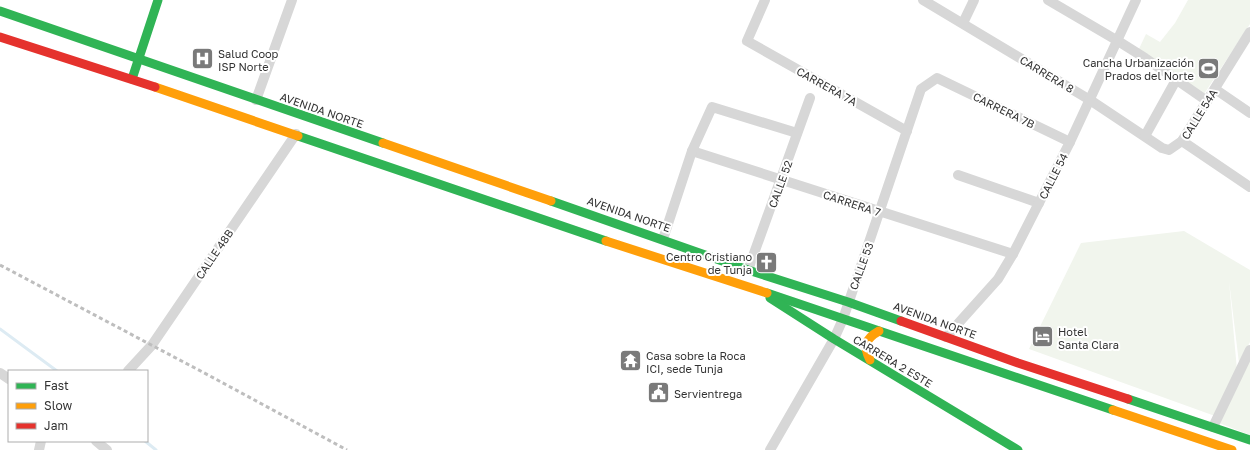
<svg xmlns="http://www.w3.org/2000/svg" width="1250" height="450" font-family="'Golos Text',sans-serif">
<rect width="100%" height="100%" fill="#fff"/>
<g fill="#f1f5ed">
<path d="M1188,0H1250V24L1204,94L1138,51L1146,34L1160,42L1175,23Z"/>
<path d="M1184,231L1250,270V342L1239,363L1229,281L1237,370L1215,416L1029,349L1081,243Z"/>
<path d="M1250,359V435L1219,423Z"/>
</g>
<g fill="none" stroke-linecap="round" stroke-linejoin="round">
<g stroke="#ddebf3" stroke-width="3">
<path d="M0,329L57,371"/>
<path d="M145,441L156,450"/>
</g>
<g stroke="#d7d7d7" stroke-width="10">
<path d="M765,0L747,41L907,131"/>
<path d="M923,0L1090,100L1162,148L1169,150L1182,141L1250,32"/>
<path d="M1048,0L1118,41L1145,58L1207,101"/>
<path d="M963,23L974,0"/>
<path d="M1215,89L1250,113"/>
<path d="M256,100L292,0"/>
<path d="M1145,136L1176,80"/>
<path d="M1182,141L1250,187"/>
<path d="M692,151L1013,254"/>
<path d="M958,175L1039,203"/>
<path d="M663,239L692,151L712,107L797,133"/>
<path d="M748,270L810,98"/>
<path d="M946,337L998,279L1013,254L1070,142L1136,0"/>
<path d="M128,371L152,345L296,134"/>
<path d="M0,373L9,379"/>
<path d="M1213,427L1250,350"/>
<path d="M96,441L107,450"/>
<path d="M39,450L41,441"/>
<path d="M770,450L834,339L843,319L921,89L937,78L1070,142"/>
</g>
<g stroke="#30b455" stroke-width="9">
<path d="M0,11L383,143"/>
<path d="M132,79L158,0"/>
<path d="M298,136L606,241"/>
<path d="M551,201L748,270L848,302L901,321"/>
<path d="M767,293L1113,410"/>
<path d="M770,298L834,339L1018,450"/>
<path d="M1128,399L1250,440"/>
</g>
<g stroke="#ff9f0a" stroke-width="9">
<path d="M155,87L298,136"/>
<path d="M383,143L551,201"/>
<path d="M606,241L767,293"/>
<path d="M870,360C863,346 865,339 879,331"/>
<path d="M1113,410L1232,450"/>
</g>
<g stroke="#e5322d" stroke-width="9">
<path d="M0,37L155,87"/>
<path d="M901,321L1018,363L1128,399"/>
</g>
<path stroke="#bebebe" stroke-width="3" stroke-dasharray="4 3" stroke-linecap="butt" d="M0,265L210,376L347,450"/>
</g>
<defs>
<symbol id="hospital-square" viewBox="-11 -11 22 22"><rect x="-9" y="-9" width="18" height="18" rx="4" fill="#7a7a7a" stroke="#fff"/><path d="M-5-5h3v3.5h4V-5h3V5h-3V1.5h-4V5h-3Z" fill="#fff"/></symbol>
<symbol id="stadium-square" viewBox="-11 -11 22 22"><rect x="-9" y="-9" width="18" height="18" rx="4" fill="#7a7a7a" stroke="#fff"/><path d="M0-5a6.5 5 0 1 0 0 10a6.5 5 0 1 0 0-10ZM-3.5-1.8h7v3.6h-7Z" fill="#fff"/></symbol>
<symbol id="church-square" viewBox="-11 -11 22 22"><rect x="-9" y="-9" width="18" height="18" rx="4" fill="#7a7a7a" stroke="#fff"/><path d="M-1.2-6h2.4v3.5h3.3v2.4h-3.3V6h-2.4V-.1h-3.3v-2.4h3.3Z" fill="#fff"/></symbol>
<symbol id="hotel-square" viewBox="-11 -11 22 22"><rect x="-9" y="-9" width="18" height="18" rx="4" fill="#7a7a7a" stroke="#fff"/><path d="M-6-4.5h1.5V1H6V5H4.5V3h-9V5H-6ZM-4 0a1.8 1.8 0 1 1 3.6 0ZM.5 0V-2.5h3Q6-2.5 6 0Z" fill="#fff"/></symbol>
<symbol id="temple-square" viewBox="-11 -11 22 22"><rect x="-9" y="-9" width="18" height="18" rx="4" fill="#7a7a7a" stroke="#fff"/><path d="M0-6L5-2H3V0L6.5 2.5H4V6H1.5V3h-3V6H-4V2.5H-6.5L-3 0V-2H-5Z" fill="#fff"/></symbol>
<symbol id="civic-square" viewBox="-11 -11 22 22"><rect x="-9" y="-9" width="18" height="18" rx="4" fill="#7a7a7a" stroke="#fff"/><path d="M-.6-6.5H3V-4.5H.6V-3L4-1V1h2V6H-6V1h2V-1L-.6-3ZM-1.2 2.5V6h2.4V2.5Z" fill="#fff"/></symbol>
</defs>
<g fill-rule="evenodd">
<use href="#hospital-square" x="190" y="46" width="25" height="25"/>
<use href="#stadium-square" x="1196" y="56" width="25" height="25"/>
<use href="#church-square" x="754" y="250" width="25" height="25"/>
<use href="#hotel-square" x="1030" y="324" width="25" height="25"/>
<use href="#temple-square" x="618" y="348" width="25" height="25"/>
<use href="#civic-square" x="646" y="380" width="25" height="25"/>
</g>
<g text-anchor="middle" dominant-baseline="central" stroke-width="4" stroke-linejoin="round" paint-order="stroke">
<g font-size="11" fill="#333" stroke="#fff" text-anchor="start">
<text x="218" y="53">Salud Coop<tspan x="218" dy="13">ISP Norte</tspan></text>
<text x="1194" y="62" text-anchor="end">Cancha Urbanización<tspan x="1194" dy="13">Prados del Norte</tspan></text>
<text x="752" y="256" text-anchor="end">Centro Cristiano<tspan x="752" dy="13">de Tunja</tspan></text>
<text x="1058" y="331">Hotel<tspan x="1058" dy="13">Santa Clara</tspan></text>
<text x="646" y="355">Casa sobre la Roca<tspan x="646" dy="13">ICI, sede Tunja</tspan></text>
<text x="674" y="393">Servientrega</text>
</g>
<g font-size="11" fill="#333" stroke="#fff">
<text transform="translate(1047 74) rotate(31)">CARRERA 8</text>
<text transform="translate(827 86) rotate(29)">CARRERA 7A</text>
<text transform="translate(322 110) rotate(19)">AVENIDA NORTE</text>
<text transform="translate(1004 110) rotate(26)">CARRERA 7B</text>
<text transform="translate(1199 114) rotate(-58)">CALLE 54A</text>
<text transform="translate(1053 176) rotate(-63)">CALLE 54</text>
<text transform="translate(780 184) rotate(-70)">CALLE 52</text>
<text transform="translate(852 203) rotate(18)">CARRERA 7</text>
<text transform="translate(629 214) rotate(19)">AVENIDA NORTE</text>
<text transform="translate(214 254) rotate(-56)">CALLE 48B</text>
<text transform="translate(861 266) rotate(-70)">CALLE 53</text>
<text transform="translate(935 320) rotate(20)">AVENIDA NORTE</text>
<text transform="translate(893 361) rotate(31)">CARRERA 2 ESTE</text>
</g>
</g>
<rect x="8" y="370" width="140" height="72" fill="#ffffff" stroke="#adadad"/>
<rect x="16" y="383" width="20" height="6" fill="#30b455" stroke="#adadad"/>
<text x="44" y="390" font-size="12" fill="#333333">Fast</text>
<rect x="16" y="403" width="20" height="6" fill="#ff9f0a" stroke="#adadad"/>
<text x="44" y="410" font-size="12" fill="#333333">Slow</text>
<rect x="16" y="423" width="20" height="6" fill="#e5322d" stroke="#adadad"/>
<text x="44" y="430" font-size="12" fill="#333333">Jam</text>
</svg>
